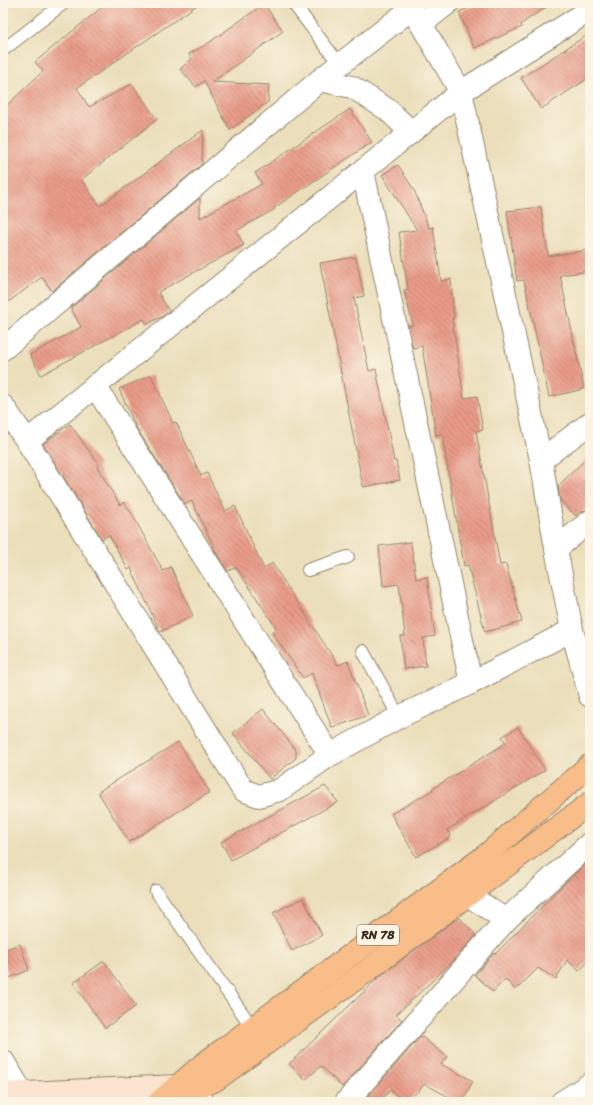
<svg xmlns="http://www.w3.org/2000/svg" width="593" height="1105" font-family="Sriracha,sans-serif">
<defs>
<pattern id="building-back-hatch" width="6" height="6" patternUnits="userSpaceOnUse"><rect width="6" height="6" fill="#e99b88"/><path d="M-1 5l2 2M0 0l6 6M5-1l2 2" fill="none" stroke="#be7f6f"/></pattern>
</defs>
<rect width="100%" height="100%" fill="#fcf5e5"/>
<filter id="ink" filterUnits="userSpaceOnUse"><feTurbulence type="fractalNoise" baseFrequency=".025" numOctaves="2"/><feDisplacementMap in="SourceGraphic" scale="8" xChannelSelector="R" yChannelSelector="G"/><feConvolveMatrix kernelMatrix="1 2 1 2 8 2 1 2 1" color-interpolation-filters="sRGB"/></filter>
<filter id="wash" filterUnits="userSpaceOnUse"><feTurbulence type="fractalNoise" baseFrequency=".012" numOctaves="4" result="noise"/><feDisplacementMap in="SourceGraphic" scale="16" xChannelSelector="R" yChannelSelector="G"/><feGaussianBlur stdDeviation="0.9" result="paint"/><feColorMatrix in="noise" values="0 0 0 0 0 0 0 0 0 0 0 0 0 0 0 0 0 1.4 0 .05"/><feComposite in="paint" operator="in"/></filter>
<g filter="url(#wash)">
<rect width="100%" height="100%" fill="#ebdfbb"/>
<g id="blocks">
<g fill="url(#building-back-hatch)">
<path d="M107,3H200L77,88L89,107L132,84L157,119L81,180L100,206L203,130L202,164L52,291L42,277L3,306V109L43,71L35,62Z"/>
<path d="M480,3H552L521,24L522,27L474,48L459,12Z"/>
<path d="M264,4L283,31L212,82L269,85L268,102L230,130L204,81L196,87L180,69L192,59L189,54L207,44Z"/>
<path d="M590,33V77L541,109L521,78Z"/>
<path d="M350,109L372,142L274,208L275,209L236,231L244,245L158,292L169,311L163,316L147,324L144,319L41,375L30,355L81,327L71,308L200,198V218L262,184L255,173Z"/>
<path d="M398,165L414,190L429,228L433,227L441,281L451,279L454,318L452,319L464,398L477,396L483,430L476,431L500,565L506,564L522,622L485,632L468,565L464,566L442,434L436,435L422,346L413,348L408,326L413,325L404,290L408,289L399,232L417,230L382,175Z"/>
<path d="M541,207L548,256L590,250V271L560,275L584,389L549,397L524,280L517,281L507,211Z"/>
<path d="M356,257L364,296L354,298L369,371L376,369L394,461H396L400,480L363,487L320,263Z"/>
<path d="M151,375L173,423L176,422L201,476L207,473L225,511L235,506L264,569L272,563L338,665L348,661L368,715L332,728L312,673L303,678L272,632L277,629L236,567L228,571L218,556L192,501L185,504L137,429L119,389Z"/>
<path d="M70,424L99,465L97,467L120,505L124,502L132,514L163,571L171,567L193,616L160,632L131,568L128,570L109,535L102,539L43,444Z"/>
<path d="M590,455V509L582,511L576,516L560,500L558,486Z"/>
<path d="M411,542L416,579L427,577L435,636L423,638L426,666L404,669L400,636H405L399,584L383,586L379,546Z"/>
<path d="M263,709L296,750V758L270,779L233,733Z"/>
<path d="M518,727L545,770L447,830L451,837L416,857L391,814L433,790L432,789L506,743L502,737Z"/>
<path d="M178,742L210,792L129,842L98,792Z"/>
<path d="M325,786L338,802L231,860L221,842Z"/>
<path d="M590,860V960L579,971L567,960L556,979L538,968L516,990L505,979L493,992L475,975L494,953L495,954L561,887Z"/>
<path d="M303,898L322,935L292,951L273,913Z"/>
<path d="M459,917L476,935L453,961L396,1015L402,1020L342,1087L321,1066L305,1080L289,1064L380,976Z"/>
<path d="M20,944L29,970L9,978L3,961V950Z"/>
<path d="M104,961L136,1006L105,1028L73,983Z"/>
<path d="M421,1036L447,1057L441,1064L473,1081L462,1102H458L425,1084L407,1102H404L390,1090L380,1102H363Z"/>
</g>
</g>
</g>
<g filter="url(#ink)">
<use href="#blocks" fill-opacity="0" stroke="#93846c" stroke-width="1"/>
<g fill="none" stroke-linecap="round" stroke-linejoin="round">
<defs>
<g id="lane">
<path d="M293,3L340,65"/>
<path d="M3,50L64,3"/>
<path d="M308,570L348,557"/>
<path d="M363,651L399,717"/>
<path d="M156,891L252,1027"/>
</g>
<g id="street">
<path d="M410,3L411,9L421,24L461,92L541,460L556,549L572,630L590,696"/>
<path d="M421,24L448,3"/>
<path d="M320,80L352,87L388,110L411,132"/>
<path d="M363,171L471,683"/>
<path d="M3,349L320,80L411,9"/>
<path d="M95,386L330,755"/>
<path d="M3,406L27,441L243,790L259,796L280,790L330,755L399,717L471,683L572,630"/>
<path d="M27,441L461,92L590,10"/>
<path d="M541,460L590,423"/>
<path d="M556,549L590,521"/>
<path d="M468,895L506,920L590,843"/>
<path d="M3,1061L23,1094"/>
<path d="M189,1090L203,1102"/>
<path d="M346,1102L506,920"/>
<path d="M562,1102L590,1084"/>
</g>
<path id="secondary" d="M3,1094L178,1086L189,1090"/>
<g id="primary">
<path d="M173,1096L214,1081L364,973L590,803"/>
<path d="M159,1102L202,1065L485,856L590,765"/>
</g>
</defs>
<use href="#lane" stroke="#93846c" stroke-width="14"/>
<use href="#street" stroke="#93846c" stroke-width="24"/>
<use href="#secondary" stroke="#93846c" stroke-width="24"/>
<use href="#primary" stroke="#93846c" stroke-width="24"/>
<use href="#lane" stroke="#fff" stroke-width="12"/>
<use href="#street" stroke="#fff" stroke-width="22"/>
<use href="#secondary" stroke="#fce5d0" stroke-width="22"/>
<use href="#primary" stroke="#f8bd89" stroke-width="22"/>
</g>
</g>
<g text-anchor="middle" dominant-baseline="central" stroke-width="3.5" stroke-linejoin="round" paint-order="stroke">
<rect fill="#fcf5e5" stroke="#75675a" stroke-width="1" x="357" y="925" width="42" height="20" rx="3"/>
<g font-size="12" font-weight="bold" fill="#3b2a1e">
<text x="378" y="935">RN 78</text>
</g>
</g>
<rect width="593" height="1105" fill="none" stroke="#fcf5e5" stroke-width="16"/>
</svg>
